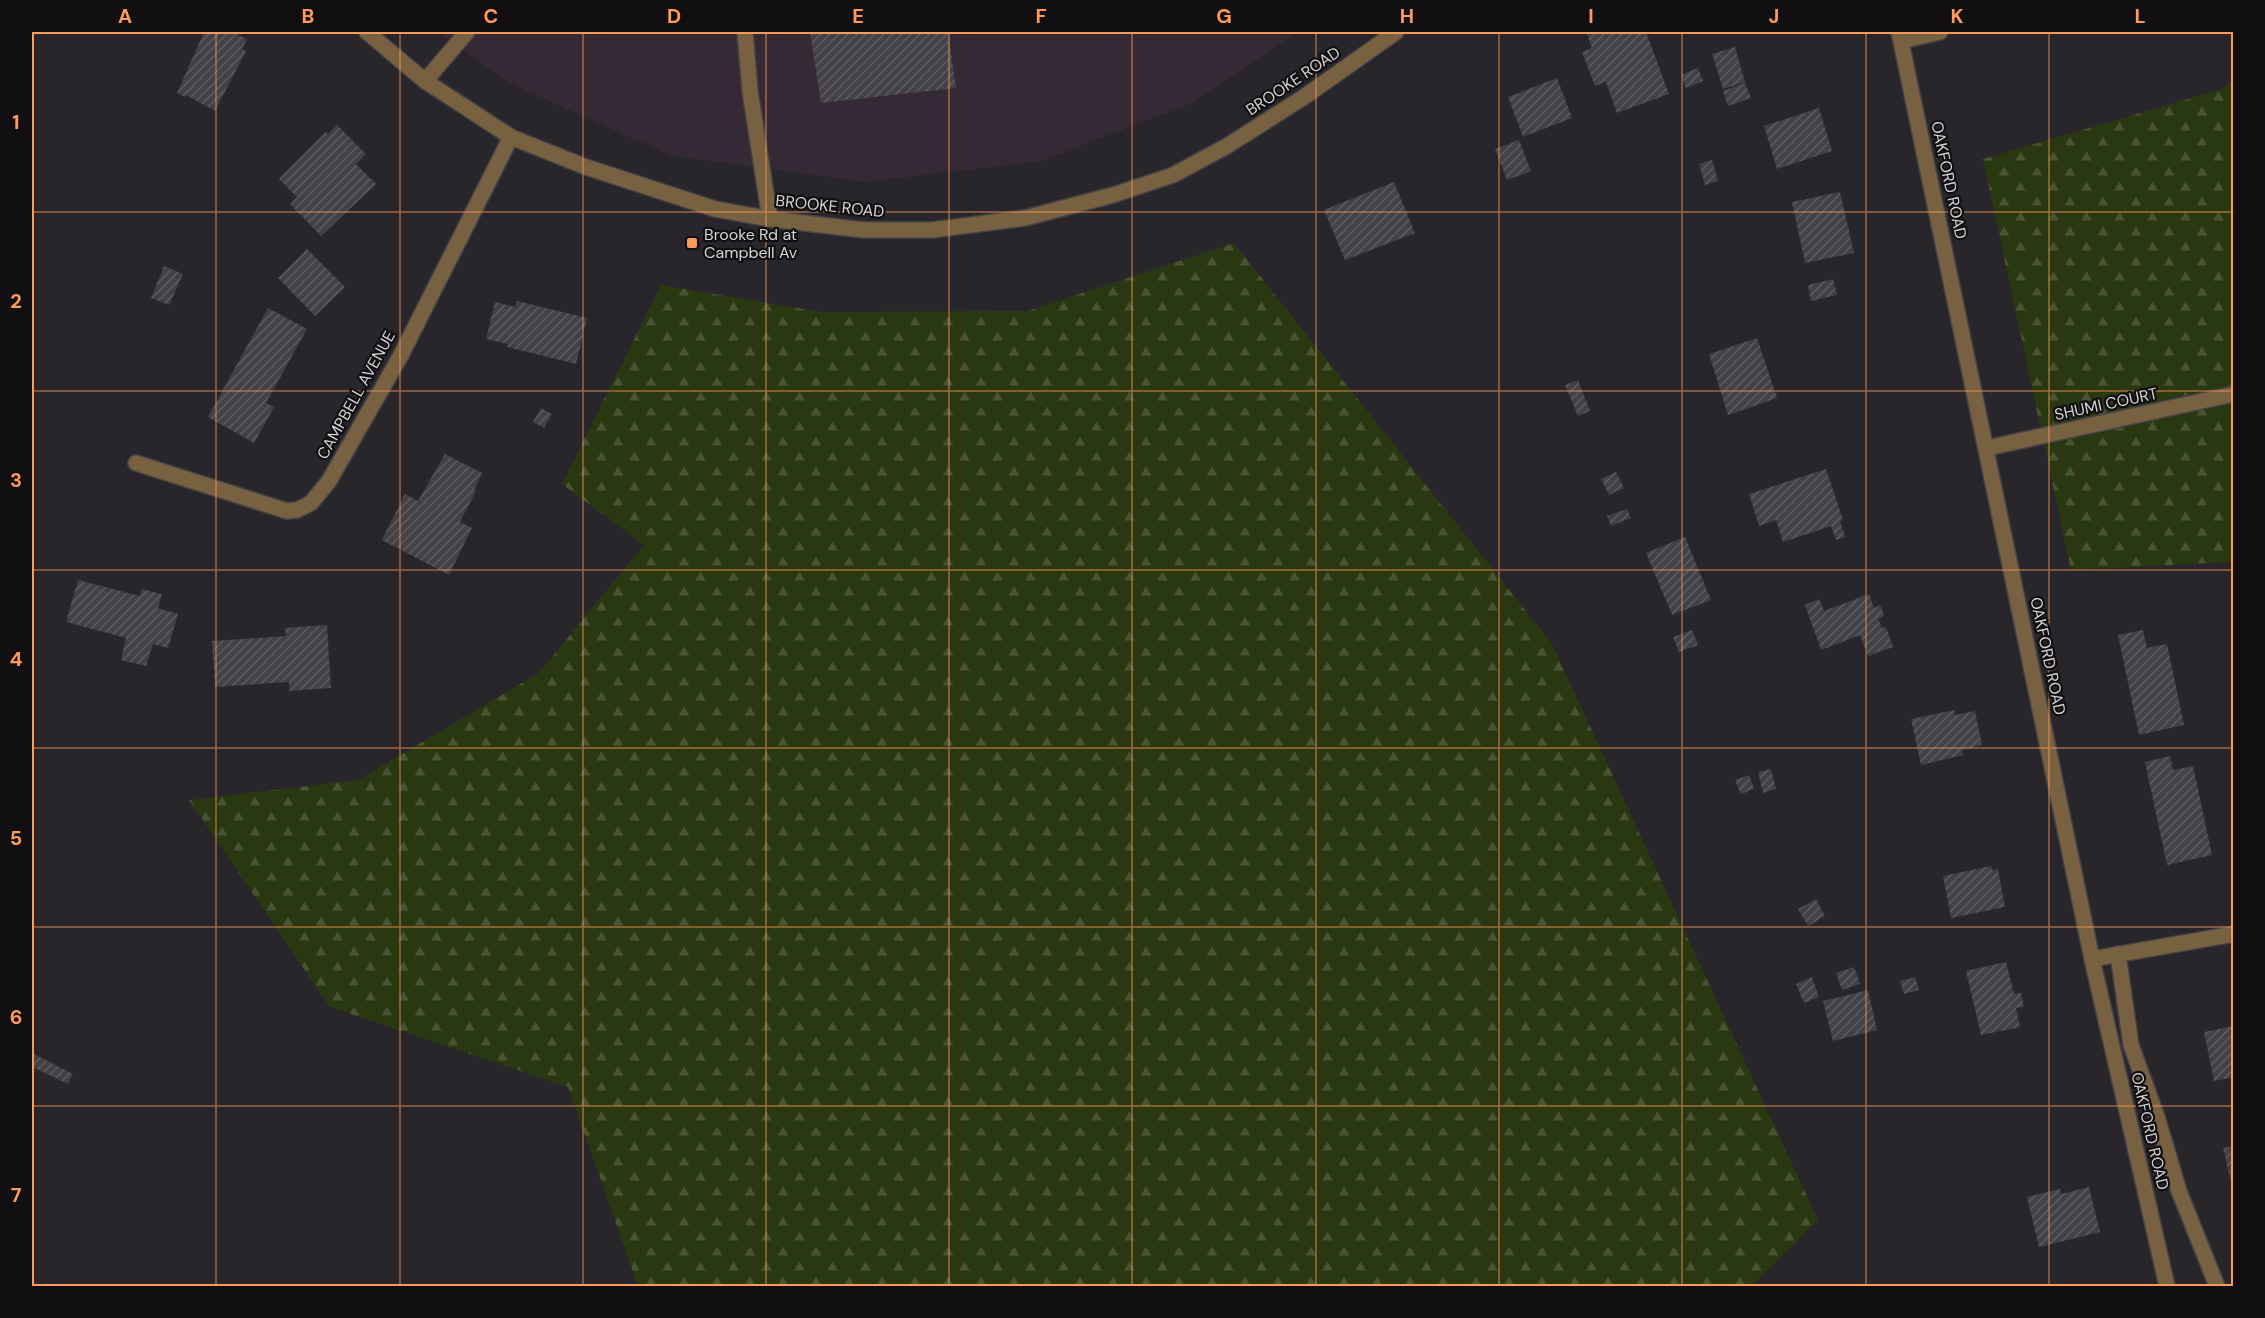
<svg xmlns="http://www.w3.org/2000/svg" width="2265" height="1318" font-family="'DM Sans',sans-serif">
<defs>
<pattern id="forest-firs" width="22" height="20" patternUnits="userSpaceOnUse" patternTransform="scale(1.5)"><rect width="22" height="20" fill="#2a3812"/><path d="M5 1l3.5 6h-7zM16 11l3.5 6h-7z" fill="#485434"/></pattern>
<pattern id="building-hatch" width="6" height="6" patternUnits="userSpaceOnUse" patternTransform="scale(1.5)"><rect width="6" height="6" fill="#434146"/><path d="M-1 1l2-2M0 6l6-6M5 7l2-2" fill="none" stroke="#5d5c60"/></pattern>
</defs>
<rect width="100%" height="100%" fill="#28262a"/>
<path fill="#362936" d="M438,32H1297L1194,102L1042,161L866,182L672,156L509,83Z"/>
<g fill="url(#forest-firs)">
<path d="M2233,79V562L2071,570L1983,159L2222,89Z"/>
<path d="M1234,243L1552,644L1818,1220L1752,1286H638L568,1087L330,1007L189,800L358,780L539,673L644,545L562,484L661,285L822,312L1028,311Z"/>
</g>
<g fill="url(#building-hatch)">
<path d="M204,32H232L247,39L242,49L246,51L215,111L186,95L185,97L177,93Z"/>
<path d="M810,32H948L956,88L821,103Z"/>
<path d="M1586,32H1646L1669,94L1617,113L1606,82L1595,86L1582,52L1592,48Z"/>
<path d="M1735,47L1745,82L1723,89L1712,54Z"/>
<path d="M1698,68L1703,81L1686,88L1681,75Z"/>
<path d="M1557,78L1572,118L1523,137L1508,97Z"/>
<path d="M1745,83L1751,98L1728,106L1723,91Z"/>
<path d="M1819,108L1832,151L1777,169L1764,126Z"/>
<path d="M337,125L366,154L356,164L376,184L321,236L290,204L297,197L279,179L326,132L328,134Z"/>
<path d="M1519,140L1531,171L1507,180L1495,149Z"/>
<path d="M1712,160L1718,181L1705,185L1699,164Z"/>
<path d="M1394,182L1415,233L1345,260L1324,210Z"/>
<path d="M1840,192L1854,253L1805,263L1792,202Z"/>
<path d="M307,249L345,287L315,316L278,278Z"/>
<path d="M164,266L183,274L169,305L151,298Z"/>
<path d="M1833,279L1837,295L1811,301L1808,285Z"/>
<path d="M517,301L587,318L576,364L507,347L508,344L486,339L495,302L515,307Z"/>
<path d="M268,308L307,329L266,403L274,407L254,443L208,417Z"/>
<path d="M1757,338L1777,398L1728,415L1709,354Z"/>
<path d="M1578,380L1590,411L1578,416L1565,385Z"/>
<path d="M541,408L552,414L544,428L533,422Z"/>
<path d="M445,454L482,473L474,490L476,491L460,522L472,528L449,575L382,540L405,494L418,501Z"/>
<path d="M1826,469L1843,520L1840,521L1845,537L1836,540L1831,526L1783,542L1776,520L1759,526L1749,494Z"/>
<path d="M1616,472L1624,488L1609,495L1601,479Z"/>
<path d="M1627,509L1631,518L1611,526L1607,516Z"/>
<path d="M1685,537L1711,600L1672,615L1646,553Z"/>
<path d="M78,580L140,596L142,589L162,594L158,608L178,614L168,648L153,644L146,666L121,660L126,638L66,622Z"/>
<path d="M1869,594L1874,608L1881,605L1884,616L1878,619L1882,628L1886,627L1893,647L1868,656L1860,635L1821,650L1805,605L1819,599L1824,611Z"/>
<path d="M327,625L331,688L289,691V682L215,687L212,641L286,636L285,628Z"/>
<path d="M1692,630L1698,645L1679,652L1673,637Z"/>
<path d="M2143,630L2147,648L2167,644L2184,725L2139,735L2118,635Z"/>
<path d="M1954,710L1955,715L1975,711L1982,745L1962,750L1963,755L1921,765L1911,719Z"/>
<path d="M2170,756L2173,770L2193,766L2212,855L2167,865L2145,762Z"/>
<path d="M1771,769L1776,789L1763,793L1758,772Z"/>
<path d="M1749,775L1754,789L1741,794L1735,780Z"/>
<path d="M1991,866L1992,870L1998,869L2005,907L1951,918L1943,876Z"/>
<path d="M1816,899L1825,916L1808,926L1798,909Z"/>
<path d="M2006,962L2014,994L2021,993L2024,1007L2016,1008L2020,1027L1981,1035L1966,971Z"/>
<path d="M1854,967L1860,984L1842,990L1836,973Z"/>
<path d="M1812,977L1819,997L1804,1003L1796,984Z"/>
<path d="M1915,977L1919,990L1904,994L1900,981Z"/>
<path d="M1868,990L1877,1030L1833,1041L1823,1001Z"/>
<path d="M2234,1026V1077L2214,1081L2204,1032Z"/>
<path d="M32,1053L73,1074L68,1084L32,1067Z"/>
<path d="M2234,1146V1189L2233,1190L2223,1148Z"/>
<path d="M2089,1187L2100,1232L2039,1247L2027,1197L2060,1189L2061,1194Z"/>
</g>
<g fill="none" stroke-linecap="round" stroke-linejoin="round">
<defs>
<g id="minor">
<path d="M367,32L425,81L511,137L586,167L715,209L770,219L864,230H932L1025,218L1113,195L1173,175L1227,146L1304,97L1396,32"/>
<path d="M745,32L750,91L770,219"/>
<path d="M1899,32L2092,959L2167,1286"/>
<path d="M1901,41L1940,32"/>
<path d="M425,81L467,32"/>
<path d="M1987,448L2234,394"/>
<path d="M136,463L287,511L297,510L311,503L329,481L400,357L511,137"/>
<path d="M2118,954L2131,1045L2157,1117L2179,1191L2217,1286"/>
<path d="M2092,959L2234,934"/>
</g>
</defs>
<use href="#minor" stroke="#444246" stroke-width="18"/>
<use href="#minor" stroke="#776140" stroke-width="15"/>
</g>
<path fill="none" stroke="#ff9b5a" stroke-width="1.5" stroke-opacity="0.55" d="M216,32V1286M400,32V1286M583,32V1286M766,32V1286M949,32V1286M1132,32V1286M1316,32V1286M1499,32V1286M1682,32V1286M1866,32V1286M2049,32V1286M32,212H2234M32,391H2234M32,570H2234M32,748H2234M32,927H2234M32,1106H2234"/>
<rect fill="#ff9b5a" stroke="#110f11" stroke-width="2" x="686" y="237" width="12" height="12" rx="3"/>
<g text-anchor="middle" dominant-baseline="central" stroke-width="4.5" stroke-linejoin="round" paint-order="stroke">
<g font-size="16" fill="#d6d4d7" stroke="#110f11">
<text transform="translate(1293 81) rotate(-34)">BROOKE ROAD</text>
<text transform="translate(1949 180) rotate(78)">OAKFORD ROAD</text>
<text transform="translate(830 206) rotate(6)">BROOKE ROAD</text>
<text transform="translate(356 395) rotate(-61)">CAMPBELL AVENUE</text>
<text transform="translate(2106 404) rotate(-12)">SHUMI COURT</text>
<text transform="translate(2048 656) rotate(78)">OAKFORD ROAD</text>
<text transform="translate(2150 1131) rotate(77)">OAKFORD ROAD</text>
</g>
<g font-size="16" fill="#d6d4d7" stroke="#110f11" text-anchor="start">
<text x="704" y="234">Brooke Rd at<tspan x="704" dy="18">Campbell Av</tspan></text>
</g>
</g>
<rect width="2265" height="1318" fill="none" stroke="#110f11" stroke-width="66"/>
<rect x="33" y="33" width="2199" height="1252" fill="none" stroke="#ff9b5a" stroke-width="2"/>
<g font-size="20" text-anchor="middle" font-weight="bold" fill="#ff9b5a">
<text x="125" y="23">A</text>
<text x="308" y="23">B</text>
<text x="491" y="23">C</text>
<text x="674" y="23">D</text>
<text x="858" y="23">E</text>
<text x="1041" y="23">F</text>
<text x="1224" y="23">G</text>
<text x="1407" y="23">H</text>
<text x="1591" y="23">I</text>
<text x="1774" y="23">J</text>
<text x="1957" y="23">K</text>
<text x="2140" y="23">L</text>
<text x="16" y="129">1</text>
<text x="16" y="308">2</text>
<text x="16" y="487">3</text>
<text x="16" y="666">4</text>
<text x="16" y="845">5</text>
<text x="16" y="1024">6</text>
<text x="16" y="1202">7</text>
</g>
</svg>
